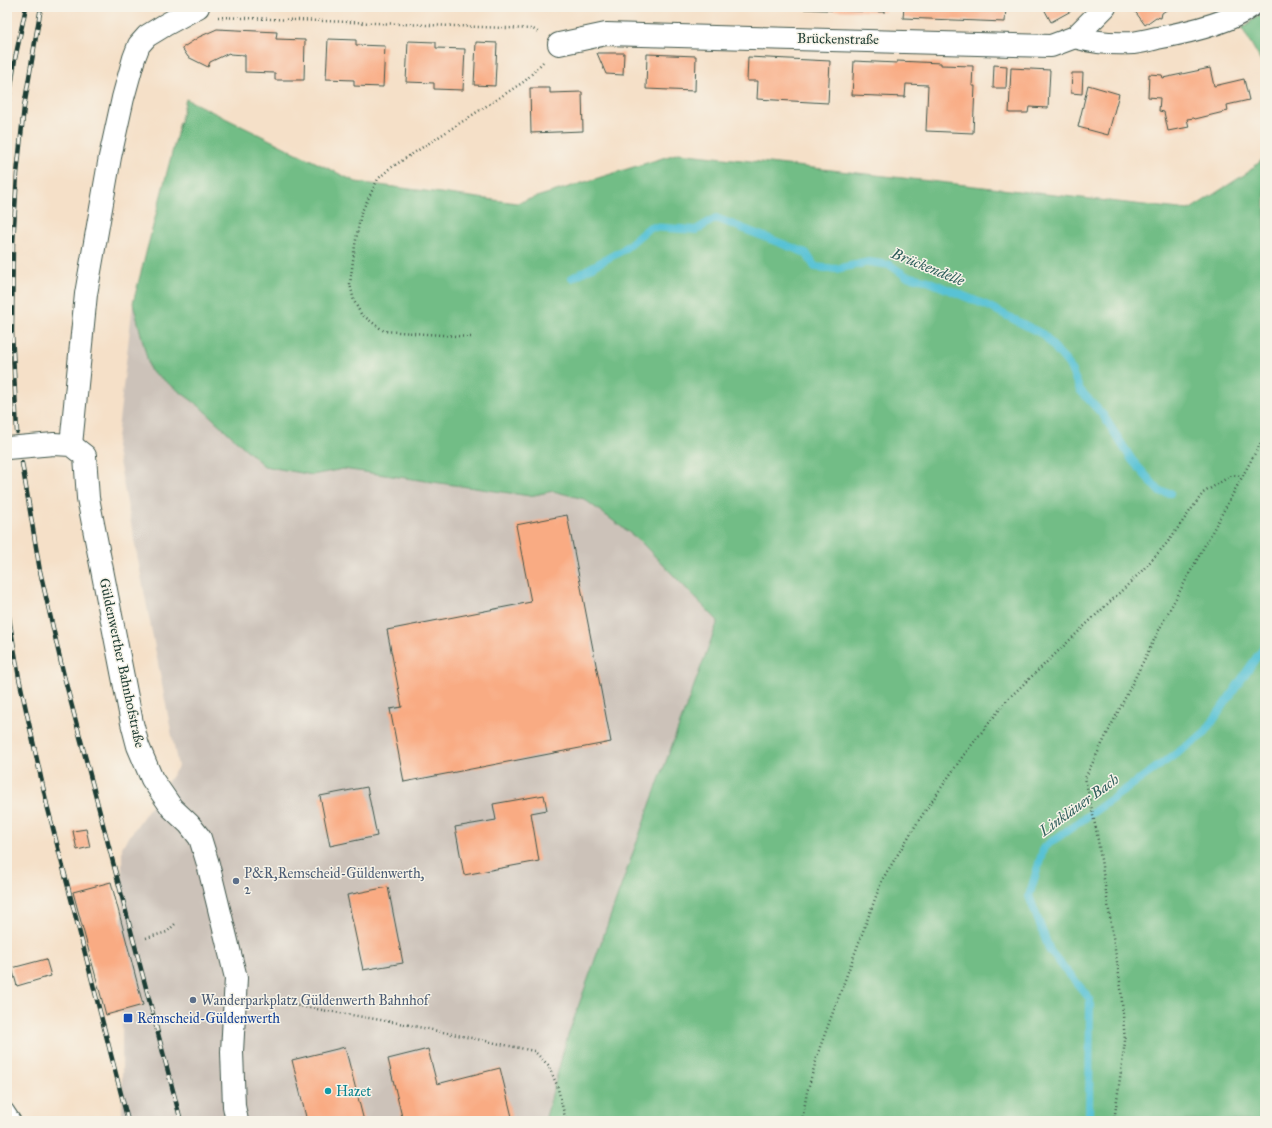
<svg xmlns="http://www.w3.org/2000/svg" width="1272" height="1128" font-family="'IM FELL Great Primer',serif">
<rect width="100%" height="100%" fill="#f7f3e8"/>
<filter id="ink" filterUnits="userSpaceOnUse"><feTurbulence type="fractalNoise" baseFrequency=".025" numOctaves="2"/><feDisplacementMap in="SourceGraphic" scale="8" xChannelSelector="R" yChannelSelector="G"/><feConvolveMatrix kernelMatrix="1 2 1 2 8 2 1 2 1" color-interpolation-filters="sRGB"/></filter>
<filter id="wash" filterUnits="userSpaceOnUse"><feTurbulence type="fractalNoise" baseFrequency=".012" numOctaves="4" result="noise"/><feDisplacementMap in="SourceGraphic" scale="16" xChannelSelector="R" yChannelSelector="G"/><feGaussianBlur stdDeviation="0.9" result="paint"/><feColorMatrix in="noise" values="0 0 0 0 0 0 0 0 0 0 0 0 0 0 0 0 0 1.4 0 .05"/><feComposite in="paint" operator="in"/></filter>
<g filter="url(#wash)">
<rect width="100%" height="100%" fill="#f5e0c8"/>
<path fill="#ccc2b9" d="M133,303L150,370L198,405L312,475L343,469L530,496L553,491L584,499L639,540L718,621L651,802L566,1041L545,1121H122V847L178,767L116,446Z"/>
<g fill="#72bd86" stroke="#487d5d">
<path d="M1265,11V68L1242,28Z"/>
<path d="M186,99L356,182L517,203L679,153L1189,210L1247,173L1265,157V1121H545L566,1041L651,802L718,621L639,540L584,499L553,491L530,496L343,469L312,475L264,466L198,405L150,370L133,303Z"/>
</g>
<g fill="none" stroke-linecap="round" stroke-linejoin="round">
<g stroke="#59c2d5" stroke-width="8">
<path d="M572,278L623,250L650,227L696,230L716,218L806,253L815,267L836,269L869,262L890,265L906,276L925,280L988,306L1044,335L1069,365L1080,390L1103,415L1132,460L1160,492L1170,493"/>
<path d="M1089,1121L1090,999L1050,951L1029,896L1044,847L1204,734L1265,645"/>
</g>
</g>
<g id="blocks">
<g fill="#f9ab83">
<path d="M798,7H885V12L798,9Z"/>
<path d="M904,7H1006L1005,22L903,18Z"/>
<path d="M1043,7H1069L1071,11L1051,22Z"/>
<path d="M1137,7H1171L1162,13L1161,18L1156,17L1145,25L1134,10Z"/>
<path d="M217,29L277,32L276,39L305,40L304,80H275V73L245,72V55L230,54L229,53L210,62L208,67L188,57L182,48L199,37Z"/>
<path d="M328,39L356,40V45L385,46L383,87L354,86V80L326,79Z"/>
<path d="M408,41L436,42V48L465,49L463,90L434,89V83L406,82Z"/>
<path d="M476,42L497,43L495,86L474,85Z"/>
<path d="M597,53H624L623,75L606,74Z"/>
<path d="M647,54L696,56L695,91L646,89Z"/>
<path d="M748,57L830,61L828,103L757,99L758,81H747Z"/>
<path d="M854,61L897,63V61L941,63V65L973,66L972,86H975L973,133L926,131L928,85L906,84L905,97L852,95Z"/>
<path d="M994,65L1007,66L1006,88H993Z"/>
<path d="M1011,68L1050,70L1048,108L1029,107L1028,113H1009Z"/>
<path d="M1210,68L1214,86L1244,79L1249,100L1227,105L1228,111L1195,119L1194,118L1187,119L1189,127L1168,131L1164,112L1159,111L1160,98L1148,97L1149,74L1162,75L1163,78Z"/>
<path d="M1072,73H1083L1082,94L1071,93Z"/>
<path d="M1088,85L1119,94L1108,135L1078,127Z"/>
<path d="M530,88H550V93L582,92L583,131L531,133Z"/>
<path d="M567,515L611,742L404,782L390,709L402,707L387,630L531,602L516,525Z"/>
<path d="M367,787L377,836L330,846L320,796Z"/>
<path d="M544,795L547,810L531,813L539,861L464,875L455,827L496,820L493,804Z"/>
<path d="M86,829L90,847L77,850L73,831Z"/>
<path d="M111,882L143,1005L106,1015L73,892Z"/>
<path d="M388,887L403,963L363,970L347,895Z"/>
<path d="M46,959L51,976L17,986L12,968Z"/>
<path d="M345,1047L364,1121H307L292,1060Z"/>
<path d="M428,1049L437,1084L500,1068L513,1121H403L388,1059Z"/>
</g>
</g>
</g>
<g filter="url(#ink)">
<use href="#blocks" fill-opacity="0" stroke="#3f554a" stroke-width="1"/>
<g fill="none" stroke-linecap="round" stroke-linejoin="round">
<defs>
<path id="service" d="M7,1109L15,1121"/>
<g id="minor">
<path d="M1075,37C1094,43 1113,44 1133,43C1141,42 1149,40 1157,38C1185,33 1227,24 1250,7"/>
<path d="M559,44L606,34L1051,46L1075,37L1105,7"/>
<path d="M71,445L86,294L110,157L123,98L134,58L139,45L147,36L165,25L198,7"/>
<path d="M7,448L54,444L71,445L85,456L88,498L132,723L138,746L152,779L172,808L189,824L200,838L208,864L236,978L232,1052L234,1106L237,1121"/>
</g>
</defs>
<use href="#service" stroke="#3f554a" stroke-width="14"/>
<use href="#minor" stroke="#3f554a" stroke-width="24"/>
<g stroke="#3f554a" stroke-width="2.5" stroke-dasharray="1 3" stroke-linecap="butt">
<path d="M218,17L533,29L538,32"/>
<path d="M471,337L384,331L361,314L354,301L350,284L355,245L361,213L378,179L389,169L525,81L544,61"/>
<path d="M146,938L167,932L177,922"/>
<path d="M7,977H15"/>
<path d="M258,999L404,1024L534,1051L548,1065L557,1085L566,1121"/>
<path d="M802,1121L807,1092L820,1047L882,880L919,820L963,756L1007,700L1139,574L1167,543L1203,493L1232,475L1242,476"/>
<path d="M1114,1121L1125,1042L1121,988L1097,834L1085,778L1164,620L1265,435"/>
</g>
<use href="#service" stroke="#fff" stroke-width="12"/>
<use href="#minor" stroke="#fff" stroke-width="22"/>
<defs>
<g id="rail">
<path d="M7,113L15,59L26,7"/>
<path d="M17,432L12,331L13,244L17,174L24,107L41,7"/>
<path d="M22,463L40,571L64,676L181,1121"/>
<path d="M7,605L19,678L47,805L128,1121"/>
</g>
</defs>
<use href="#rail" stroke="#1f3d34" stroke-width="4.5"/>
<use href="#rail" stroke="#f7f3e8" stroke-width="3" stroke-dasharray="9" stroke-linecap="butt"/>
</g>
</g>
<g fill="#5c6f8a" stroke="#f7f3e8" stroke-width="1.5">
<circle cx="236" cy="881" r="4"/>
<circle cx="193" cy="1000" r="4"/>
</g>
<rect fill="#1a4fb4" stroke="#f7f3e8" stroke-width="1.5" x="123" y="1013" width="10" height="10" rx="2"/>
<circle fill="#0f9aa8" stroke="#f7f3e8" stroke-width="1.5" cx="328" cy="1091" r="4"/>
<g text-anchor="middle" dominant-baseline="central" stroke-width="3" stroke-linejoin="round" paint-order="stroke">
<g font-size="14" fill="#1f3d34" stroke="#f7f3e8">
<text transform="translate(838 39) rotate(1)">Brückenstraße</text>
<text transform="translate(122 663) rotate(78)">Güldenwerther Bahnhofstraße</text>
</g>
<g font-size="14" fill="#4e5e75" stroke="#f7f3e8" text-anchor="start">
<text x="244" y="873">P&amp;R,Remscheid-Güldenwerth,<tspan x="244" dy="16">2</tspan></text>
<text x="201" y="1000">Wanderparkplatz Güldenwerth Bahnhof</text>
</g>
<g font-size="14" fill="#164399" stroke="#f7f3e8" text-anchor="start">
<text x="137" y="1018">Remscheid-Güldenwerth</text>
</g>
<g font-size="14" fill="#0d838f" stroke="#f7f3e8" text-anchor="start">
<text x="336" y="1091">Hazet</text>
</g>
<g font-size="15" font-style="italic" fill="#2e5e5c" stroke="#f7f3e8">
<text transform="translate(928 267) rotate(22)">Brückendelle</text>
<text transform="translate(1079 805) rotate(-36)">Linkläuer Bach</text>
</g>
</g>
<rect width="1272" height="1128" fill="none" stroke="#f7f3e8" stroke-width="24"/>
</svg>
